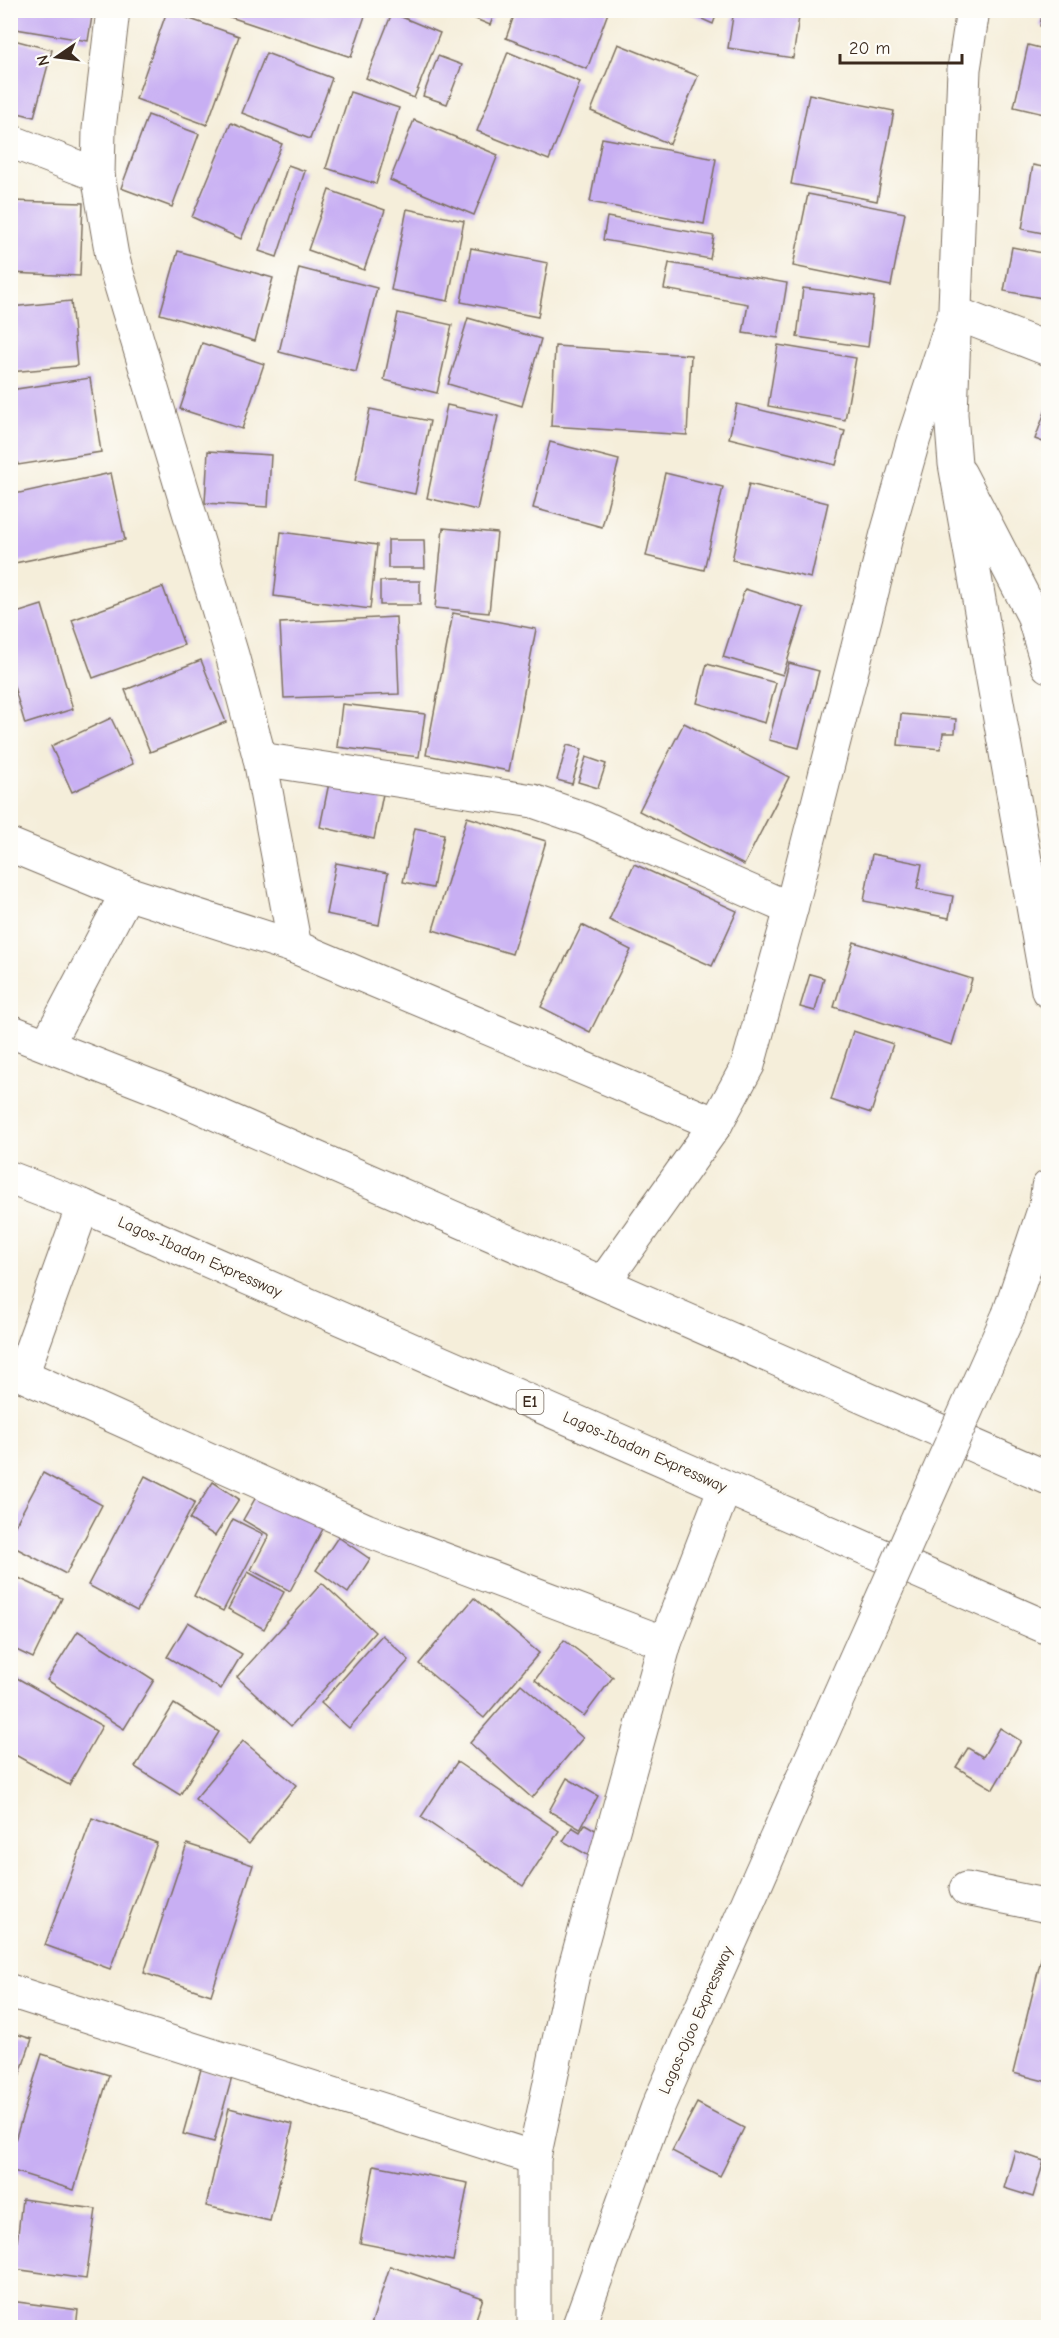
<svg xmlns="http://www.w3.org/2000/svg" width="1059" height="2338" font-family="'Comic Neue',sans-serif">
<rect width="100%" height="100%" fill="#fdfcf7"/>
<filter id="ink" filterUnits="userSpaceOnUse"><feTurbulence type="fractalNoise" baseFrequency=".0167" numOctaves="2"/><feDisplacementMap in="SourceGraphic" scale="12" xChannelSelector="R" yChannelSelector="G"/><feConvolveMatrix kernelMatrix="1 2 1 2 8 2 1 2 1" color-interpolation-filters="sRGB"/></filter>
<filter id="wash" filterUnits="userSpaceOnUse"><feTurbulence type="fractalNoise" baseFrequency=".008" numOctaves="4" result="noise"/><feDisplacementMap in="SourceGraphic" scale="24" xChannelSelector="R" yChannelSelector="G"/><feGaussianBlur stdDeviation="1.35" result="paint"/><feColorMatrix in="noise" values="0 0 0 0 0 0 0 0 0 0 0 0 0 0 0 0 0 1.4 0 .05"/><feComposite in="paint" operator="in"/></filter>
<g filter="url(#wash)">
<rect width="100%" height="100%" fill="#f5eeda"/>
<g id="blocks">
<g fill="#c8aff3">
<path d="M10,10H93L88,41L10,28Z"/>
<path d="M219,10H367L351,57L218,13Z"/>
<path d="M454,10H496L490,25Z"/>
<path d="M516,10H609L587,69L506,38Z"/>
<path d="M682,10H718L713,24Z"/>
<path d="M734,10H800L793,58L728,48Z"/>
<path d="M1043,10H1048V28L1040,26Z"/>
<path d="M167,11L239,36L207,125L136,99Z"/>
<path d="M392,13L440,33L414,98L366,78Z"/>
<path d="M10,39L52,50L34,117L10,111Z"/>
<path d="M618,44L698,76L670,144L591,111Z"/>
<path d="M1028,45L1048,50V115L1014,107Z"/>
<path d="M508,52L580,82L549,160L477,131Z"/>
<path d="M266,53L332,78L310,139L242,113Z"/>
<path d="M438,56L462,65L447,104L423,96Z"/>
<path d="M350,92L399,108L376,184L326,168Z"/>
<path d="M809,94L894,111L877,201L791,184Z"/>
<path d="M148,115L199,134L172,207L121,188Z"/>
<path d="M414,120L498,155L474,215L390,180Z"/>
<path d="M231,123L282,144L241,239L192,217Z"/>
<path d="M602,138L716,159L704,224L590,202Z"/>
<path d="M288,165L305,171L277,257L259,251Z"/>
<path d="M1033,165L1048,168V234L1022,229Z"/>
<path d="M329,190L385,210L364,270L308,250Z"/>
<path d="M808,194L905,213L891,286L793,266Z"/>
<path d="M10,201L83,203L80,276L10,273Z"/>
<path d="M407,209L464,221L448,301L391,290Z"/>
<path d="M607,217L714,236L710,259L603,240Z"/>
<path d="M1012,247L1048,254V299L1004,291Z"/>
<path d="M471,248L548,263L538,317L461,302Z"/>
<path d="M178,251L273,278L255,341L160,314Z"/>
<path d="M669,263L787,283L778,338L743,333L748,304L664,289Z"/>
<path d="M299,268L377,288L356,372L279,352Z"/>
<path d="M803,288L874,297L868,347L797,337Z"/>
<path d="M71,301L77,366L10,372V307Z"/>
<path d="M398,313L452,325L437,393L384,380Z"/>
<path d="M468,318L541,339L522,406L448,384Z"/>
<path d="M202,343L264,364L242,429L180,409Z"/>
<path d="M778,345L856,358L845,420L768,406Z"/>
<path d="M555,346L691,355L687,435L551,426Z"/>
<path d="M90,378L101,452L18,465L10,415V390Z"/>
<path d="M737,404L845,431L836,465L729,438Z"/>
<path d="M1048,404V444L1035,439Z"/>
<path d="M447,405L498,416L477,510L427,498Z"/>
<path d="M370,409L430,421L415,494L355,481Z"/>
<path d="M550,442L619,460L602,527L533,508Z"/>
<path d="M208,451L271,455L268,507L205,503Z"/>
<path d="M111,473L125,540L10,564V495Z"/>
<path d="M665,473L723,487L704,570L646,556Z"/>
<path d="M749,484L828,503L811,578L732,560Z"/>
<path d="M443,528L497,533L489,613L435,608Z"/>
<path d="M281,532L377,545L370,609L274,596Z"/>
<path d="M388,540H424L425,568H388Z"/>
<rect x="380" y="581" width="40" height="24"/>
<path d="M163,587L184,645L93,678L72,620Z"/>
<path d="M745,589L804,608L783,675L723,657Z"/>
<path d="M42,605L73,709L25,724L10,673V615Z"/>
<path d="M453,613L536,629L509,771L426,755Z"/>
<path d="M396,617L399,694L284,698L280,623Z"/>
<path d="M201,660L226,722L150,752L125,690Z"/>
<path d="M789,663L819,671L799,748L769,740Z"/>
<path d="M707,664L776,683L765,723L697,703Z"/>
<path d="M342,704L425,714L419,757L337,747Z"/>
<path d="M901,714L956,719L955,733H943L941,749L898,745Z"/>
<path d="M111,718L133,764L72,792L51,746Z"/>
<path d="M684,723L789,777L744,865L639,811Z"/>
<path d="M567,745L582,749L572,784L557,780Z"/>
<path d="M586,757L606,764L598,788L578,782Z"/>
<path d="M330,778L384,789L374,839L320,827Z"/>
<path d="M467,817L546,841L512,954L433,930Z"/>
<path d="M415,828L444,834L433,888L403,882Z"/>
<path d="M872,854L922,864L917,889L953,896L949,918L864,901Z"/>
<path d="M336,863L388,873L379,925L326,914Z"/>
<path d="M634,864L737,911L712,966L609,920Z"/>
<path d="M582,925L631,950L590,1032L541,1007Z"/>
<path d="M854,942L972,979L952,1045L834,1007Z"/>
<path d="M810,974L824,978L815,1011L800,1007Z"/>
<path d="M853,1031L893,1044L871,1113L831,1100Z"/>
<path d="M43,1473L102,1505L66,1574L10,1545V1535Z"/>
<path d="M145,1476L195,1502L137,1611L88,1585Z"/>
<path d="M213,1482L239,1499L215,1536L189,1519Z"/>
<path d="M260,1490L325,1525L290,1591L251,1570L269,1535L243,1520Z"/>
<path d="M233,1519L263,1534L223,1611L194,1596Z"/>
<path d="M338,1537L370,1559L348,1593L316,1570Z"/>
<path d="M248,1572L284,1592L264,1629L228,1609Z"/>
<path d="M10,1574L62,1598L33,1658L10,1647Z"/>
<path d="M322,1583L375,1632L291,1726L237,1677Z"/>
<path d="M474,1598L539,1653L484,1718L419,1664Z"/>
<path d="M188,1622L242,1654L221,1689L167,1657Z"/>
<path d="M78,1631L154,1680L124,1729L47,1680Z"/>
<path d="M382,1635L409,1660L349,1728L321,1703Z"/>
<path d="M564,1640L613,1677L584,1716L535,1680Z"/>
<path d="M10,1674L102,1726L69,1785L10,1752Z"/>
<path d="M521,1684L583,1738L532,1798L470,1743Z"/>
<path d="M174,1704L219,1732L180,1795L135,1767Z"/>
<path d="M1000,1728L1021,1741L993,1789L956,1767L968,1748L983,1757Z"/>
<path d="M243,1741L296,1785L249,1844L195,1799Z"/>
<path d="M457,1762L559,1831L523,1886L421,1817Z"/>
<path d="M567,1778L598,1796L580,1829L549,1811Z"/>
<path d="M92,1818L157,1843L110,1969L45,1945Z"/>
<path d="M585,1824L604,1835L591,1857L563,1841L572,1827L580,1832Z"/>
<path d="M187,1844L253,1865L211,1995L144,1973Z"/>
<path d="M1043,1951L1048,1952V2082L1013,2073Z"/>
<path d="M10,2032L32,2039L11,2100H10Z"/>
<path d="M42,2054L109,2075L74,2190L10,2170V2156Z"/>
<path d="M201,2069L232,2077L214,2142L183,2134Z"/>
<path d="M697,2103L744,2128L720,2176L672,2151Z"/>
<path d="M229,2108L293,2124L270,2221L206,2206Z"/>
<path d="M1015,2151L1044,2161L1033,2197L1004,2188Z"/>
<path d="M374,2165L468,2183L453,2261L360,2243Z"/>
<path d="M22,2199L96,2209L86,2279L14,2269Z"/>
<path d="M390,2266L483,2298L473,2328H370Z"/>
<path d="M10,2301L78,2310L76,2328H10Z"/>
<path d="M613,2322L629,2327V2328H611Z"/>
</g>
</g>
</g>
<g filter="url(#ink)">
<use href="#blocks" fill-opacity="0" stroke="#7c6f60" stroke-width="1.5"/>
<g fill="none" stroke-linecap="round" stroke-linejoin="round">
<defs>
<g id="street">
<path d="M113,10L99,129L98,175L112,256L232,655L260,759L295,947"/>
<path d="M10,141L98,175"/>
<path d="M960,474L1033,615L1048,666"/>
<path d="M260,759L533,801L585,819L791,909"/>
<path d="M10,845L127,893L295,947L716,1124"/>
<path d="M47,1045L127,893"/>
<path d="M603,1283L716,1124L748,1065L791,909L886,537L914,438L955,313L1048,349"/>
<path d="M10,1366L22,1375L366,1530L665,1643"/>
<path d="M22,1375L83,1206"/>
<path d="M966,1889L1048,1906"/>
<path d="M10,1991L534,2158"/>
<path d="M534,2328V2158L573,1974L665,1643L725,1487"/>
</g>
<g id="secondary">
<path d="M973,10L964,69L951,414L955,464L1048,991"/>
<path d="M1009,1314L1046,1204L1048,1187"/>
<path d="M578,2328L657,2109L829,1718"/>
</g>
<g id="highway">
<path d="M10,1031L166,1092L1048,1478"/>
<path d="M10,1178L83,1206L1048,1628"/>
</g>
</defs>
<use href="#street" stroke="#7c6f60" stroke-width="35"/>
<use href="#secondary" stroke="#7c6f60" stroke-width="35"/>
<use href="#highway" stroke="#7c6f60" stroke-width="35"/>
<use href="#street" stroke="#fff" stroke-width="33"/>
<use href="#secondary" stroke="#fff" stroke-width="33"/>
<use href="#highway" stroke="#fff" stroke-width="33"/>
<defs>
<path id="secondary-bridge" d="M829,1718L1009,1314"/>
</defs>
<use href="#secondary-bridge" stroke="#7c6f60" stroke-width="35" stroke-linecap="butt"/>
<use href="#secondary-bridge" stroke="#fff" stroke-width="33"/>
</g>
</g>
<g text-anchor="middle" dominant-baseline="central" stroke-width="6" stroke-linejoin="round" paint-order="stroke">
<rect fill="#fdfcf7" stroke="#75695f" stroke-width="1.5" x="516.5" y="1390" width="27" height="24" rx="4.5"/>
<g font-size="15" font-weight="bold" fill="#3b2a1e">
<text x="530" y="1402">E1</text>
</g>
<g font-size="16" fill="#3b2a1e" stroke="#fdfcf7">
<text transform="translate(200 1257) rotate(24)">Lagos-Ibadan Expressway</text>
<text transform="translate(645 1452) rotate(24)">Lagos-Ibadan Expressway</text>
<text transform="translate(696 2020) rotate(-66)">Lagos-Ojoo Expressway</text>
</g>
</g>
<rect width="1059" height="2338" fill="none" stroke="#fdfcf7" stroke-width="36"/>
<g transform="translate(57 57) rotate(256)" stroke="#fdfcf7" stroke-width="4.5" paint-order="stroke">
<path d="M0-4.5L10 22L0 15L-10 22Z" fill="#3b2a1e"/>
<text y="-9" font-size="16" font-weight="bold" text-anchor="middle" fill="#3b2a1e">N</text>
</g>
<path d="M840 54v9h122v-9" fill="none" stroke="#3b2a1e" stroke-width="3"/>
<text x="849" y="54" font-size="18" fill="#3b2a1e" stroke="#fdfcf7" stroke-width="4.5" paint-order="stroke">20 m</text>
</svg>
